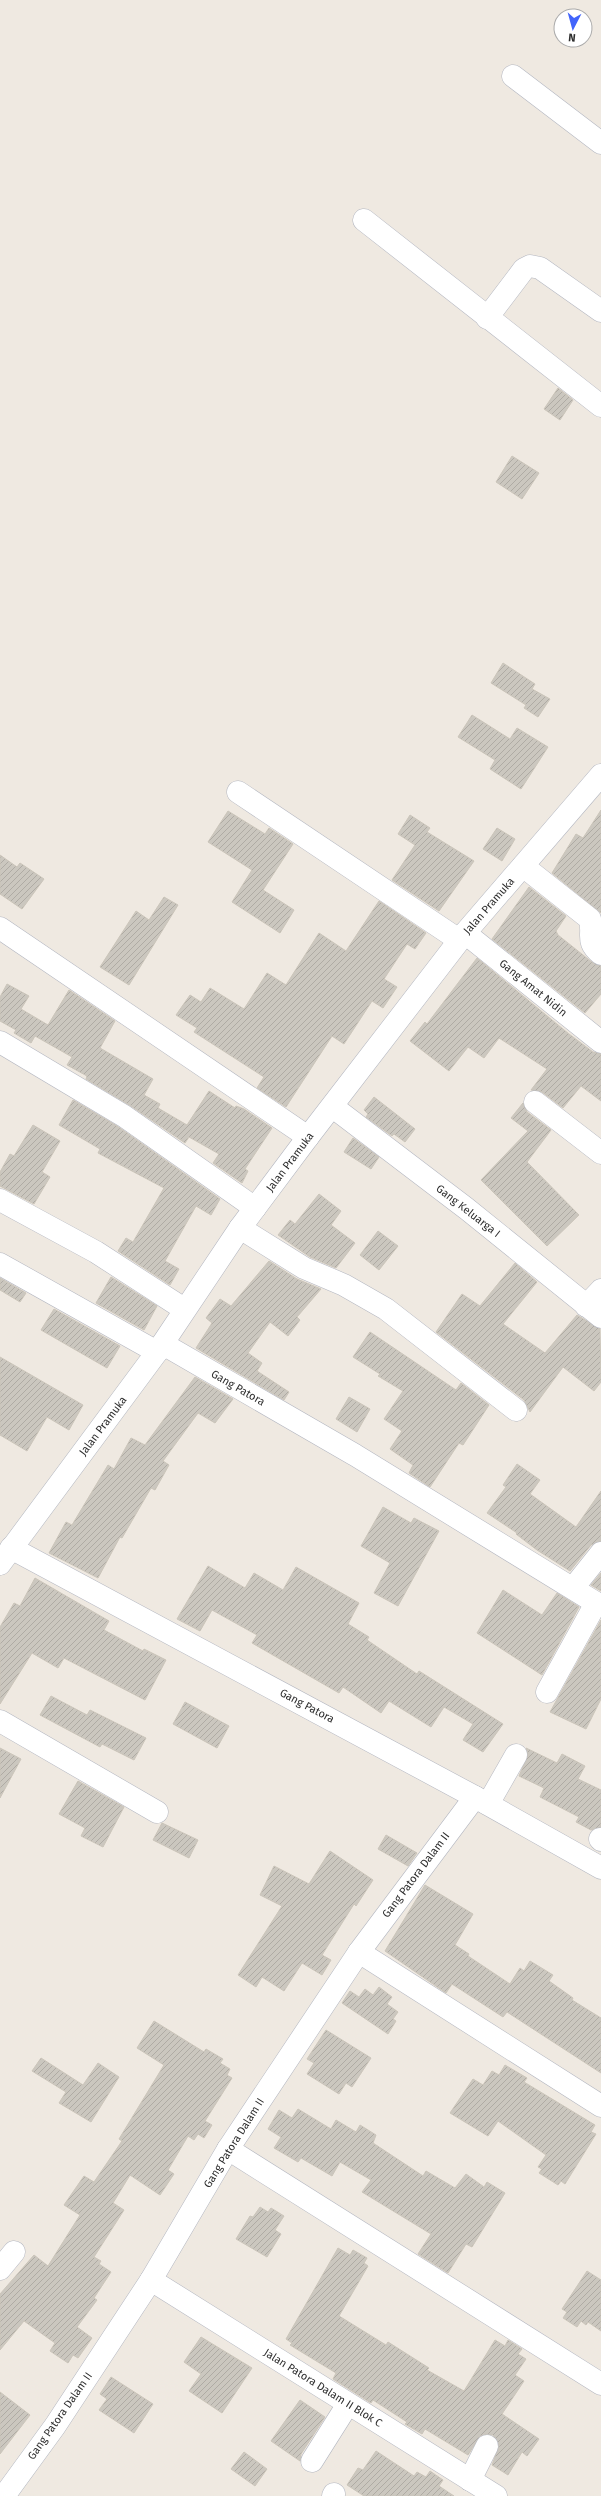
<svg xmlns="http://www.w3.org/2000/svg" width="601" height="2496" font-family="'Fira Sans',sans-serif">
<defs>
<pattern id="building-hatch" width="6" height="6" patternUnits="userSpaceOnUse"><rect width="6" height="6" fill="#cbc7bf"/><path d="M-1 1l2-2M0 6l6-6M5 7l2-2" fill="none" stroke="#afaba4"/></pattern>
</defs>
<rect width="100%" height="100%" fill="#efe9e1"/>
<g fill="url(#building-hatch)" stroke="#cbc5ba">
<path d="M558,388L573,400L560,420L544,409Z"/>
<path d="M512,456L539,473L522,499L496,482Z"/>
<path d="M503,663L535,684L532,689L550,699L538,717L524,708L526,705L491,683Z"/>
<path d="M472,715L510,739L517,728L548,747L521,789L490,769L495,760L458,737Z"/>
<path d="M601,810V913L552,873L576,834L583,838Z"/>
<path d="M228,811L265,834L269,828L293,844L263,890L294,910L280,933L232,902L252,870L208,842Z"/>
<path d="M410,815L430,828L427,832L474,861L439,911L392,880L415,845L398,834Z"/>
<path d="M497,828L515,839L502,861L483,849Z"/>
<path d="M0,855L17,867L20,863L44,879L22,909L0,894Z"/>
<path d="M529,887L566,916L556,931L558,935L593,963L601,966V994L585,1013L492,939Z"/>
<path d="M164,897L178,905L129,985L100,967L136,911L149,920Z"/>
<path d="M379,901L426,933L415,949L407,944L384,979L397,987L383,1008L372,1001L344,1044L332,1036L286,1107L257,1088L264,1077L194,1032L197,1028L176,1015L190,995L201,1002L210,988L244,1009L267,973L286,985L319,933L346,951Z"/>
<path d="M477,958L569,1034L593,1052L601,1054V1101L581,1086L563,1108L542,1092L531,1090L547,1069L499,1038L484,1058L468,1047L449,1071L410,1041L425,1022L427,1024Z"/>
<path d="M7,984L29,996L21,1009L48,1025L69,990L115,1021L100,1048L153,1079L144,1095L160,1104L158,1108L187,1125L209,1091L235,1108L236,1106L244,1109L272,1128L245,1169L248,1171L242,1183L213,1163L219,1154L189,1137L185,1143L131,1106L86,1079L87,1076L67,1065L72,1057L35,1036L31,1043L14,1033L16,1030L0,1021V997Z"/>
<path d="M374,1097L415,1129L405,1142L394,1134L392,1136L366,1117L368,1114L364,1110Z"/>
<path d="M73,1100L117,1126L220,1199L211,1215L196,1206L165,1261L179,1269L170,1285L118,1251L126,1238L133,1242L164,1188L98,1153L100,1149L59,1125Z"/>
<path d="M523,1103L527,1112L551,1130L527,1162L579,1215L547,1246L481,1180L528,1131L511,1118Z"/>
<path d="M33,1125L60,1141L42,1172L50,1177L34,1204L0,1186V1172L10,1154L14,1156Z"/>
<path d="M353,1138L379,1157L371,1169L344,1152Z"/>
<path d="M319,1194L341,1211L331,1225L355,1243L336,1268L310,1257L278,1235L290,1220L295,1224Z"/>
<path d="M378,1231L398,1246L379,1270L360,1255Z"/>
<path d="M269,1261L297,1279L321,1289L297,1317L300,1320L288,1336L270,1322L248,1353L262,1363L257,1371L289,1392L284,1400L196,1348L212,1323L206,1318L220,1299L231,1306Z"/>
<path d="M515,1263L537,1282L503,1324L545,1353L577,1315L600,1329L601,1382L594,1391L563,1367L530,1412L524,1400L436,1332L462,1294L480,1306Z"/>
<path d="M111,1277L157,1306L144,1330L96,1303Z"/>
<path d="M0,1278L26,1293L20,1302L0,1290Z"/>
<path d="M54,1309L120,1346L107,1368L41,1330Z"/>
<path d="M370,1332L456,1390L461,1383L489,1405L463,1445L459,1443L430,1487L409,1473L413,1465L390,1449L402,1431L384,1419L403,1391L378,1376L380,1374L353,1357Z"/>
<path d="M0,1357L83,1405L69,1430L47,1417L27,1451L0,1435Z"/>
<path d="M195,1377L233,1399L215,1423L198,1413L163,1461L169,1465L155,1490L151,1488L122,1538L120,1537L98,1578L49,1553L66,1522L72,1525L108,1465L114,1469L131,1438L145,1445Z"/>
<path d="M349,1397L370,1409L357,1432L336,1419Z"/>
<path d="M517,1464L540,1480L530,1494L576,1527L601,1491V1541L591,1545L570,1571L537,1550L516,1534L517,1533L487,1513L506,1487L503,1485Z"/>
<path d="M383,1507L411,1523L414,1518L439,1531L398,1606L374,1593L390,1563L361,1546Z"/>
<path d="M208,1566L245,1588L254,1573L283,1590L296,1567L359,1603L348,1624L369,1637L367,1640L417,1674L419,1671L503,1724L483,1752L463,1740L473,1724L444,1707L431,1727L389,1701L381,1713L343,1687L339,1693L252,1643L257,1635L212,1610L200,1631L177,1619Z"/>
<path d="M601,1573V1591L591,1585Z"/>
<path d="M35,1578L109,1621L104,1630L143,1651L144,1649L166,1660L145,1700L64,1658L58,1668L32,1653L0,1704V1627L14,1603L20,1606Z"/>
<path d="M503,1590L542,1615L557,1593L579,1607L542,1675L477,1633Z"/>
<path d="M601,1620V1699L586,1729L550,1712Z"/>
<path d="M51,1696L87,1715L90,1710L146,1738L134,1760L102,1744L100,1747L40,1715Z"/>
<path d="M185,1702L229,1726L217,1748L173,1724Z"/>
<path d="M0,1748L21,1759L0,1798Z"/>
<path d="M526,1748L557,1763L562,1754L585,1766L578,1779L601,1790V1827L591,1830L576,1822L579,1817L540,1797L544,1788L519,1776L528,1755Z"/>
<path d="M78,1781L124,1807L103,1847L81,1836L85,1828L59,1814Z"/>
<path d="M162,1823L198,1840L189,1858L153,1840Z"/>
<path d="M386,1835L417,1853L408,1866L378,1849Z"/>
<path d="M330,1851L373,1880L356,1906L354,1904L322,1955L331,1960L322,1975L302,1963L284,1991L262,1977L256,1987L238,1975L282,1906L260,1895L274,1866L309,1884Z"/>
<path d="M425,1885L473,1914L455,1945L469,1954L468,1956L510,1984L520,1968L524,1971L530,1961L553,1975L549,1981L573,1998L572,2000L601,2018V2073L507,2012L503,2017L452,1984L446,1993L385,1951Z"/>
<path d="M379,1987L392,1997L387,2004L398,2012L393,2019L396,2021L388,2034L342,2003L350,1991L359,1997L365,1989L373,1995Z"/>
<path d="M154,2021L204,2052L206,2049L223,2059L220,2063L230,2069L227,2075L232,2078L205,2121L212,2125L204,2138L198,2134L194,2140L188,2136L168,2170L174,2174L160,2195L130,2175L113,2203L124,2210L94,2257L101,2261L99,2264L111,2272L94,2298L97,2300L77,2327L92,2338L78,2358L73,2355L68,2363L50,2351L55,2343L24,2321L0,2350V2294L34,2255L48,2266L80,2215L64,2205L84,2176L94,2182L122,2141L119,2139L164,2065L137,2048Z"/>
<path d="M326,2030L371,2058L352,2087L346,2083L339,2094L307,2074L314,2063L307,2059Z"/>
<path d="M41,2058L83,2085L98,2063L119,2077L91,2122L59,2103L66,2092L32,2071Z"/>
<path d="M505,2065L527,2078L524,2082L595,2125L591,2132L596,2134L565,2184L561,2181L558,2185L539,2173L542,2169L538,2167L546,2155L498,2121L488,2136L450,2113L473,2079L483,2085L492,2071L499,2075Z"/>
<path d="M298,2109L331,2129L336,2120L356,2132L360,2125L376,2135L373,2143L423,2176L426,2171L455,2188L466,2174L484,2187L487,2182L505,2193L472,2247L466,2244L448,2273L418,2254L431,2234L362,2192L371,2180L340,2162L332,2176L301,2158L298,2162L274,2148L281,2137L268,2129L279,2110L292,2118Z"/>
<path d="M260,2207L268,2212L271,2208L284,2216L275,2230L281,2234L267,2257L236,2239L250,2216L253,2217Z"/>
<path d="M338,2248L350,2255L353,2250L367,2258L364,2263L368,2266L339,2316L386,2345L388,2342L429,2368L427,2370L464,2391L495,2340L505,2346L508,2340L522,2349L518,2354L526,2359L515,2375L524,2381L502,2414L539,2439L527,2456L522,2452L508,2475L492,2465L499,2446L493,2435L487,2434L480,2436L468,2455L425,2429L422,2434L405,2424L407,2422L373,2400L371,2403L333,2379L336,2373L290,2345L292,2343L286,2339Z"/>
<path d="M587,2271L601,2280V2331L588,2322L586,2325L581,2321L577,2327L563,2318L567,2312L562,2309Z"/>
<path d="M201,2337L252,2368L222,2413L189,2391L201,2374L184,2362Z"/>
<path d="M111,2377L153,2404L134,2433L99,2410L107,2399L100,2394Z"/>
<path d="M0,2392L30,2415L0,2454Z"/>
<path d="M300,2400L325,2417L301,2454L300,2461L271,2441Z"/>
<path d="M376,2451L414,2476L417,2472L426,2477L430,2471L443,2480L439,2486L454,2496H364L347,2485L358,2468L363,2470Z"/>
<path d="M244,2452L267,2469L255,2486L231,2469Z"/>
</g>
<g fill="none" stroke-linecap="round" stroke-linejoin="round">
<defs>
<g id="minor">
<path d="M513,76L601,143"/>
<path d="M364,220L601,406"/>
<path d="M487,318L524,269L530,266L540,268L601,311"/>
<path d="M238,792L459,940"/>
<path d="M523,866L590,919C594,936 585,941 601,954"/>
<path d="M0,928L308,1137"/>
<path d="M465,933L601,1042"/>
<path d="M0,1042L124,1116L255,1208"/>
<path d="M535,1102L601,1153"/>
<path d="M333,1107L467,1209L601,1317"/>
<path d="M0,1200L96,1252L184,1309"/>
<path d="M240,1228L304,1268L344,1285L386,1309L516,1410"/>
<path d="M0,1264L157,1352"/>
<path d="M586,1306L601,1290"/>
<path d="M163,1344L355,1455L601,1606"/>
<path d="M11,1548L475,1797L601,1868"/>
<path d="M0,1564L157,1352L240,1228L308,1137L465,933L601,775"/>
<path d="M573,1588L601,1553"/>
<path d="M547,1692L596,1603"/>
<path d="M0,1721L157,1812"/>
<path d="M488,1804L516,1755"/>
<path d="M600,1839L601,1840"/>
<path d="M359,1952L601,2106"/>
<path d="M228,2149L601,2384"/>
<path d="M0,2269L14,2252"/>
<path d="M151,2280L496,2496"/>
<path d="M312,2461L348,2404"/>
<path d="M470,2480L487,2446"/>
<path d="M4,2496L55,2426L151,2280L228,2149L359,1952L475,1797"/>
<path d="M333,2496L334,2494"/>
</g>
</defs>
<use href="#minor" stroke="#b4b7c1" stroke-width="23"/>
<use href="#minor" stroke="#fff" stroke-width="22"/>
</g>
<g text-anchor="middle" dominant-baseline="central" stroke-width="4" stroke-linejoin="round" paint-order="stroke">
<g font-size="11" fill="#2e2e2e" stroke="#fff">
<text transform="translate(489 906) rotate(-49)">Jalan Pramuka</text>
<text transform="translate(533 988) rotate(39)">Gang Amat Nidin</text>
<text transform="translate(290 1162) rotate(-53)">Jalan Pramuka</text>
<text transform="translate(468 1211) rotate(38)">Gang Keluarga I</text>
<text transform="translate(238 1388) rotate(30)">Gang Patora</text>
<text transform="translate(103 1426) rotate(-53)">Jalan Pramuka</text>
<text transform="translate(307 1706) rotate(28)">Gang Patora</text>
<text transform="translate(416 1875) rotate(-53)">Gang Patora Dalam II</text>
<text transform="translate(234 2143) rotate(-58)">Gang Patora Dalam II</text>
<text transform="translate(323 2388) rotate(32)">Jalan Patora Dalam II Blok C</text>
<text transform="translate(60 2416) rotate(-55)">Gang Patora Dalam II</text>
</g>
</g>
<g transform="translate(573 28) rotate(186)"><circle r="19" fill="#ffffff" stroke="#ababab"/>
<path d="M0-3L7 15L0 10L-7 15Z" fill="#4264fb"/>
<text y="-6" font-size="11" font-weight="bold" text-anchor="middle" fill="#2e2e2e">N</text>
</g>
</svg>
